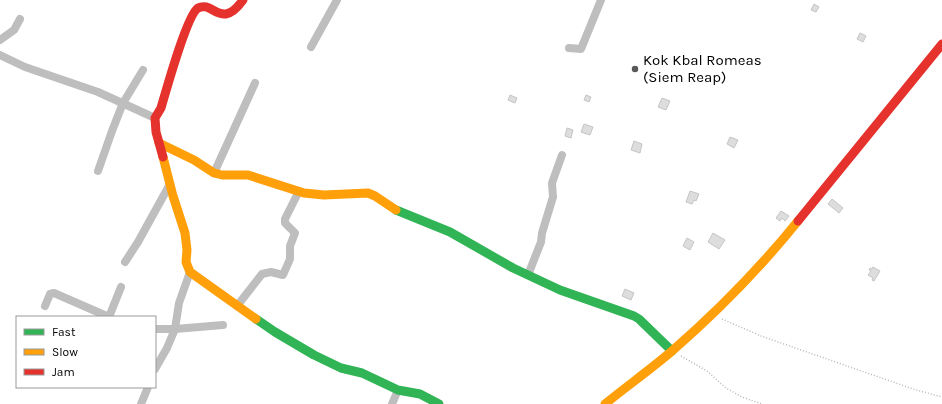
<svg xmlns="http://www.w3.org/2000/svg" width="942" height="404" font-family="Karla,sans-serif">
<rect width="100%" height="100%" fill="#fff"/>
<g fill="#ddd" stroke="#c5c5c5">
<path d="M814,4L819,7L816,12L811,10Z"/>
<path d="M860,33L866,36L863,42L857,39Z"/>
<path d="M510,95L517,98L515,103L508,100Z"/>
<path d="M586,95L591,97L589,102L584,100Z"/>
<path d="M662,98L670,101L666,110L658,107Z"/>
<path d="M584,124L593,127L590,135L581,132Z"/>
<path d="M567,128L573,130L571,138L565,136Z"/>
<path d="M730,137L738,140L734,148L727,144Z"/>
<path d="M634,141L642,144L640,153L631,150Z"/>
<path d="M690,191L699,194L696,201L694,200L692,204L686,202Z"/>
<path d="M832,199L843,208L839,213L828,204Z"/>
<path d="M781,211L789,216L785,221L782,218L780,221L776,218Z"/>
<path d="M713,233L725,240L719,249L708,242Z"/>
<path d="M687,238L694,242L690,250L683,246Z"/>
<path d="M873,267L880,271L874,281L872,280L873,278L868,275L871,271L869,270L870,268L872,269Z"/>
<path d="M625,289L634,293L631,300L622,296Z"/>
</g>
<g fill="none" stroke-linecap="round" stroke-linejoin="round">
<g stroke="#b8b8b8" stroke-width="1.5" stroke-dasharray="1 2" stroke-linecap="butt">
<path d="M722,319L761,336L913,389L942,397"/>
<path d="M681,356L707,371L726,388L742,397L762,404"/>
</g>
<g stroke="#bebebe" stroke-width="8">
<path d="M0,40L14,30L20,19"/>
<path d="M311,47L337,0"/>
<path d="M569,48L581,49L601,0"/>
<path d="M0,55L25,67L98,92L155,118"/>
<path d="M98,171L112,131L123,103L143,70"/>
<path d="M214,173L255,83"/>
<path d="M125,262L138,242L170,184"/>
<path d="M528,275L541,242L542,233L553,197L552,183L562,155"/>
<path d="M45,306L50,294L54,293L109,317L121,287"/>
<path d="M237,306L262,274L271,272L283,275L290,259V246L295,233L285,223V219L299,191"/>
<path d="M155,329H175L223,325"/>
<path d="M155,369L167,348L175,329L179,303L190,272"/>
<path d="M141,404L148,387"/>
<path d="M392,404L398,390"/>
</g>
<g stroke="#30b455" stroke-width="9">
<path d="M396,210L450,232L513,268L560,290L634,316L639,319L672,351"/>
<path d="M256,319L275,332L314,355L341,368L362,373L398,390L420,394L439,404"/>
</g>
<g stroke="#ff9f0a" stroke-width="9">
<path d="M159,143L194,160L214,173L222,175H248L304,193L324,195L368,193L375,196L396,210"/>
<path d="M163,157L173,196L185,233L187,250L186,262L190,272L256,319"/>
<path d="M605,404C627,386 651,369 672,351C718,311 760,268 798,221"/>
</g>
<g stroke="#e5322d" stroke-width="9">
<path d="M163,157L156,132L155,118L161,108C166,91 187,15 198,8C213,0 221,31 243,0"/>
<path d="M798,221L942,44"/>
</g>
</g>
<circle fill="#595959" stroke="#fff" stroke-width="1.5" cx="635" cy="69" r="4"/>
<g text-anchor="middle" dominant-baseline="central" stroke-width="3" stroke-linejoin="round" paint-order="stroke">
<g font-size="15" fill="#000" stroke="#fff" text-anchor="start">
<text x="643" y="60">Kok Kbal Romeas<tspan x="643" dy="17">(Siem Reap)</tspan></text>
</g>
</g>
<rect x="16" y="316" width="140" height="72" fill="#ffffff" stroke="#999999"/>
<rect x="24" y="329" width="20" height="6" fill="#30b455" stroke="#999999"/>
<text x="52" y="336" font-size="12" fill="#000000">Fast</text>
<rect x="24" y="349" width="20" height="6" fill="#ff9f0a" stroke="#999999"/>
<text x="52" y="356" font-size="12" fill="#000000">Slow</text>
<rect x="24" y="369" width="20" height="6" fill="#e5322d" stroke="#999999"/>
<text x="52" y="376" font-size="12" fill="#000000">Jam</text>
</svg>
